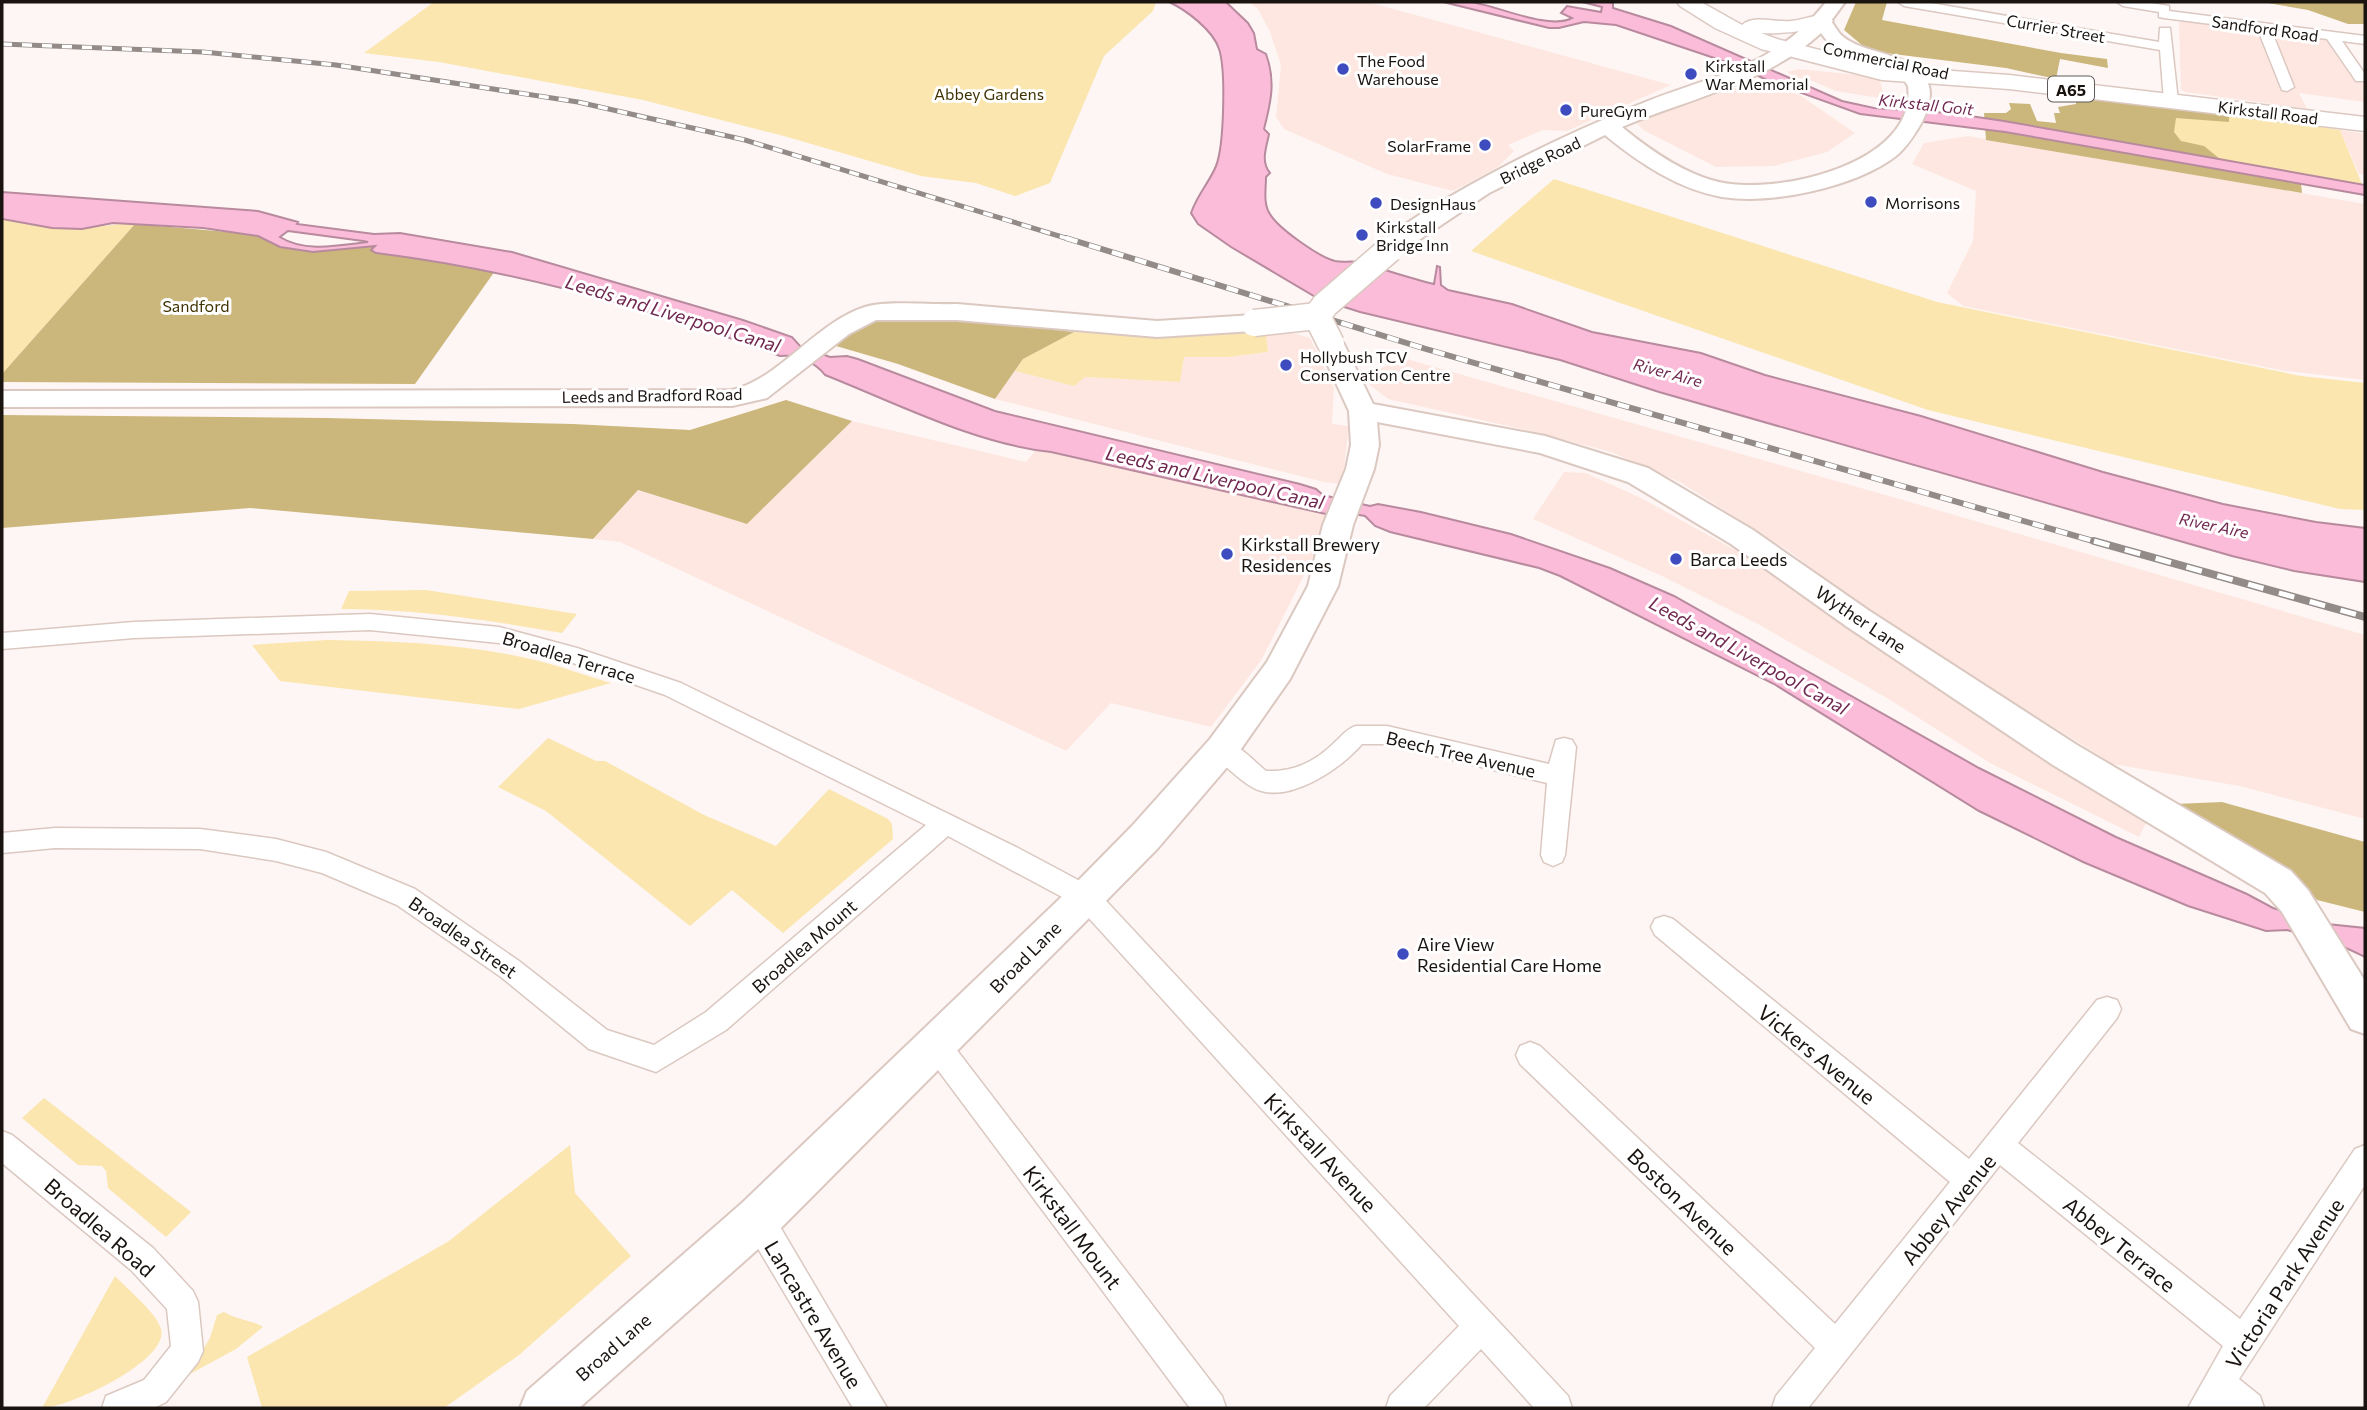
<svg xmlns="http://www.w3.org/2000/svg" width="2367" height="1410" font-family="Commissioner,sans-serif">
<rect width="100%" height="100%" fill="#fef6f4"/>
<g fill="#fee7e0">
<path d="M1249,2H1368L1671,85L1567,131L1543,130L1508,145L1514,151L1498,167L1453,191L1387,174L1284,129L1276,117L1281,65L1270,32L1258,9Z"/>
<path d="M2183,21L2344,40L2365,72V102L2299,93L2307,109L2185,92L2181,90L2179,23Z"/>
<path d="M1798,69L1879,77L1885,99L1836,91L1805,78H1796L1787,72Z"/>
<path d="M1762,80L1801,96L1855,133L1827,152L1774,166L1716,167L1643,130L1637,123L1682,105Z"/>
<path d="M2340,130L2365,134V175L2359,174Z"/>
<path d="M1968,136L2365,204V380L2285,371L1963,306L1947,293L1973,241L1976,191L1912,164L1924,143Z"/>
<path d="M1266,332L1293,333L1310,338L1334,388L1332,424L1349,426L1342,484L1324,482L995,399L1015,371L1074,386L1085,377L1180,382L1184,357H1228L1268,352Z"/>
<path d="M1403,358L1903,500L2365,635V819L2239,786L2113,764L1919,643L1827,581L1792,553L1680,482L1611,452L1539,433L1388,399L1361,378Z"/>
<path d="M852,421L1026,462L1036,450L1051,452L1330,515L1320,543L1262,659L1211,727L1111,703L1066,751L620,542L593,539L637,490L747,524Z"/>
<path d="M1564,472L1586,473L1643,499L1755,561L1882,649L2149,817L2139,837L1990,763L1887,698L1758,624L1662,576L1533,519Z"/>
</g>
<g fill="#fae6ae">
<path d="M434,2H1156L1153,11L1104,56L1050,183L1015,196L976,183L921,176L784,136L643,100L439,62L364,53Z"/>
<path d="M2121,102L2239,114L2340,130L2362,184L2141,146Z"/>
<path d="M1554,179L1937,302L2301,376L2365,383V510L2340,509L1928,410L1471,251Z"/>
<path d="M2,219C27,223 53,229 80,229C99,228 114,223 135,224L2,374Z"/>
<path d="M1074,332L1183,337L1266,332L1268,352L1228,357H1184L1180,382L1085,377L1074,386L1015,371L1023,359Z"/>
<path d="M426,590L577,614L562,633C488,620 416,609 341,609L349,591Z"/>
<path d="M327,640C398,641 470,644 539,661C563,667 587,676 611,683L519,709L280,681L252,645Z"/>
<path d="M548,738L596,761H605L704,815L776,846L829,789L888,819L892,824L893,839L783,933L732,890L690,926L546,811L498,787Z"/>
<path d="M44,1098L191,1212L166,1237L108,1188L106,1171L102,1166L78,1165L22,1118Z"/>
<path d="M570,1145L575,1193L631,1256L519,1355L444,1408H262L247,1357L449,1241Z"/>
<path d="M115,1276C127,1289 157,1313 161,1329C170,1361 67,1408 42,1408Z"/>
<path d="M224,1312C237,1320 255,1321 263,1327L236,1349L188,1375L210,1338L217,1315Z"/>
</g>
<g fill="#cbb77c">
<path d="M1856,2H1887L1882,20L2061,53L2107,59L2108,68L2060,59L2056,79L2006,68L1869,51L1844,30Z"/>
<path d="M2262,2H2365V24H2348L2308,10Z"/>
<path d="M2076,98L2229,113V122L2176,118L2174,132L2181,141L2204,146L2236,172L2301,183L2302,193L1986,140L1984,113H2006L2011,109L2009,103L2030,104L2037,121L2056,123L2054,113H2060L2058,107L2076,104Z"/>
<path d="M135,224L240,233L262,237L280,247L313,252L370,246L375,247L376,253L495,271L415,384L2,382V374Z"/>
<path d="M898,316L958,318L1074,332L1023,359L995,399L898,364L836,346L866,321Z"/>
<path d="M786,400L852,421L747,524L638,490L593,539L250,508L2,528V415L327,418L573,424L690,430Z"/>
<path d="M2222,802L2365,842V912L2317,900L2285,866L2175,804Z"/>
</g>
<g fill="#fbbcd9" stroke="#b88a9d" stroke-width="2" fill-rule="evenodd">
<path d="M1169,2H1226L1248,23L1254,33L1257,49L1266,54C1276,81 1271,102 1264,129L1269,134C1267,146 1260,161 1270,173L1266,177C1266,189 1263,204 1270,214C1278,228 1319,257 1335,261C1344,263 1353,260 1362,263C1386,270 1409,278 1434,284L1437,266L1440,267L1441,285L1448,290L1512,304L1592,332L1701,353L1765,375L1921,416L2103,472L2223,504L2316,522L2365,528V582L2294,571L2232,556L1659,392L1560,360L1360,312L1319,299L1231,247L1198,224L1191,213C1198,193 1209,183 1216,166C1224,146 1226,70 1219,49C1213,30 1186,10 1169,2Z"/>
<path d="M1443,2C1453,2 1465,0 1476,3C1500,7 1550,30 1572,18L1561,13L1567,6L1601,12L1602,7L1582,2H1610L1613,3V8L1671,26L1842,101L1874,108L1950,113L2004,121L2365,185V195L2005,132L1860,114L1771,82L1735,65L1616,25L1584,22L1559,28H1549Z"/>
<path d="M2,192L258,211L298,222L297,224L374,234L400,233L512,252L743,320L792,337L800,346L830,357L847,356L858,359L995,411L1300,484L1316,489L1323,495L1370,506L1378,504L1421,512L1511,534L1610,568L1674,596L1979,768L2116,837L2247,894L2273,908L2327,924L2365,928V957L2344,947L2287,930L2266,931L2188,906L2083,862L1979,811L1774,684L1560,576L1539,568L1390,532L1375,526L1365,516L1335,511L1330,515L1051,452C975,444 896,403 825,375C815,362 796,354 780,356C650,308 514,270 376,253L371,250L375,246L313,252L280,247L258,236L203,228L113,223L82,229L52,228L2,219ZM288,231L363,241L368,242C341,245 305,253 280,237Z"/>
</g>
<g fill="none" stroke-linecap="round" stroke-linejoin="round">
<defs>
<g id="street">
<path d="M1898,2H1925L2159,42L2160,28H2170L2178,101L2171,105L2164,101L2160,50L1904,6Z"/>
<path d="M2117,2H2144L2169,6V11L2365,36V44L2342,41L2365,74V81H2356L2327,39L2272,32L2294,87L2287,91L2282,90L2258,30L2164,18L2159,17V12L2123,6Z"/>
<path d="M370,614L499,627L577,648L681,683L1018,848L1095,889L1568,1396L1572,1408H1534L1481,1349L1424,1408H1386L1390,1396L1459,1326L1077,905L948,836L726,1030L656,1072L589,1049L501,977L397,905L322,873L276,861L200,849L55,848L2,853V833L55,828L200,829L276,839L326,852L415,889L519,961L607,1030L654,1045L706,1012L926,825L665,695L573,663L499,643L370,630L134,638L2,649V633L134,622Z"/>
<path d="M1356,726H1387L1549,764L1556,740L1564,738L1572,740L1576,747L1565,855L1562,862L1553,866L1544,862L1541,855L1547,783L1387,744H1362C1341,769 1285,807 1252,787C1238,779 1226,766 1214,756L1210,749L1214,742C1233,736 1252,760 1266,771C1294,772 1315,762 1335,742C1342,736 1346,729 1356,726Z"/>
<path d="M1664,916L1673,919L1969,1159L2097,1000L2107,997L2117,1000L2121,1009L2117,1018L2018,1143L2240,1319L2355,1149L2365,1145V1185L2239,1379L2260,1396L2264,1408H2188L2223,1346L2000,1165L1808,1408H1772L1776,1396L1815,1348L1520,1064L1516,1055L1520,1046L1530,1042L1540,1046L1835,1324L1950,1182L1655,935L1651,927L1655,919Z"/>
<path d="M936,1032L946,1036L1222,1396L1226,1408H1190L926,1054L922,1045L926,1036Z"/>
<path d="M2,1131L12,1135L153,1248L193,1291L198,1302L203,1351L198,1362L166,1402L154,1408H102L106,1396L144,1380L171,1346L167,1309L131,1270L2,1163Z"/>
<path d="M758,1204L769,1208L887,1408H853L747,1230L743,1219L747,1208Z"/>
</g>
<g id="secondary">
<path d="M1826,2H1845L1831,21C1834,25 1837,30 1840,34C1863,57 1918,50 1929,86C1932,98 1927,112 1922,122C1915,134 1907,147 1896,156C1856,187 1772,205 1722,197C1678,189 1639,163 1605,135L1489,193L1398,254H1382L1378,249C1392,229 1430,209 1451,196C1511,161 1574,131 1638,105C1713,74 1773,70 1826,2ZM1821,33C1841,65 1894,59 1908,86C1918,165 1772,197 1715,181C1681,172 1649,149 1622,127C1689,98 1766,84 1821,33Z"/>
<path d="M957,304L1157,321L1254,315L1263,318L1267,323L1263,328L1254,331L1157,337L957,320H876L849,334L767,398L732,406L2,407V391L732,390C781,378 815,323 865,307C886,300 933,305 957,304Z"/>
<path d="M1331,336L1340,339L1344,344L1373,404L1545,436L1648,468L1753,530L1868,610L2077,745L2291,871L2308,890L2365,981V1034L2351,1029L2282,912L2265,893L2053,765L1846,626L1731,544L1628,482L1540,453L1377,422L1379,445L1374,469L1353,525L1338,586L1290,679L1234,759L1158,848L1099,908L774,1235L579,1408H520L527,1391L742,1203L1073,886L1132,826L1210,739L1267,662L1308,586L1323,525L1346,469L1351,445L1349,411L1318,344L1322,339Z"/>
</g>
<path id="primary" d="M1677,2H1701L1742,25C1754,14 1776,23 1791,21C1804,20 1816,13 1829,17L1833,21L1829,25C1806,31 1785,34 1761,33L1777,39L1882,66L2009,75L2365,117V131L2009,89L1882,80L1761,49L1715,28L1680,6Z"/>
</defs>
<use href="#street" stroke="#dbc8c1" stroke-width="3"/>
<use href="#secondary" stroke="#dbc8c1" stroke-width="4"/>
<use href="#primary" stroke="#dbc8c1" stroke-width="3"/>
<use href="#street" fill="#fff" fill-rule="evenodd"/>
<use href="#secondary" fill="#fff" fill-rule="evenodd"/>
<use href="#primary" fill="#fff" fill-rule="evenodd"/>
<defs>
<path id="rail-far2" d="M2,44L203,52L336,65L578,102L745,140L1072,240"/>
<path id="rail-far1" d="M1066,238L1426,349L2100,543"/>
<path id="rail" d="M2094,541L2365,617"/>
</defs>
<use href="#rail-far2" stroke="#928b88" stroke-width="5"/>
<use href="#rail-far1" stroke="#928b88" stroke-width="6"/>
<use href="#rail" stroke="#928b88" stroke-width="8"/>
<use href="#rail-far2" stroke="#fff" stroke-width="3.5" stroke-dasharray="10" stroke-linecap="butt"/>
<use href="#rail-far1" stroke="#fff" stroke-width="4.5" stroke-dasharray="12" stroke-linecap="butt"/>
<use href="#rail" stroke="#fff" stroke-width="5" stroke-dasharray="16" stroke-linecap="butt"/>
<defs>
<g id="secondary-bridge">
<path d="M1317,316L1325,305L1390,249"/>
<path d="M1317,316L1331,344"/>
<path d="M1254,323L1317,316"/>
</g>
</defs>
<use href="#secondary-bridge" stroke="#dbc8c1" stroke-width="29" stroke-linecap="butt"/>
<use href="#secondary-bridge" stroke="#fff" stroke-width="26"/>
</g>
<g fill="#3e4cbf" stroke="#fff" stroke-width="2.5">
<circle cx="1343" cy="69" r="7"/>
<circle cx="1691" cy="74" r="7"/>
<circle cx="1566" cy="110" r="7"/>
<circle cx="1485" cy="145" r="7"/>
<circle cx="1871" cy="202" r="7"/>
<circle cx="1376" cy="203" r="7"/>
<circle cx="1362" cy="235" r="7"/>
<circle cx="1286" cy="365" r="7"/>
<circle cx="1227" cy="554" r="7"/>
<circle cx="1676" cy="559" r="7"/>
<circle cx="1403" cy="954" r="7"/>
</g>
<g text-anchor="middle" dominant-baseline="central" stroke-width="6" stroke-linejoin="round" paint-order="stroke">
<g font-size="16" fill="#1a1411" stroke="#fff">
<text transform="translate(2056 28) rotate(10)">Currier Street</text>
<text transform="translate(2265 28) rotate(8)">Sandford Road</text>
<text transform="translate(1886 60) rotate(12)">Commercial Road</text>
<text transform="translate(2268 112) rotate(7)">Kirkstall Road</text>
<text transform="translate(1540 160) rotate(-26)">Bridge Road</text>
<text transform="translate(652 395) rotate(-1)">Leeds and Bradford Road</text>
</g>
<g font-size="16" fill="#1a1411" stroke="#fff" text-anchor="start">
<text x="1357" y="60">The Food<tspan x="1357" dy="18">Warehouse</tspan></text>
<text x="1705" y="65">Kirkstall<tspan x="1705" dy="18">War Memorial</tspan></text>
<text x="1580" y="110">PureGym</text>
<text x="1471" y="145" text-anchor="end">SolarFrame</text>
<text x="1885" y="202">Morrisons</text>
<text x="1390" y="203">DesignHaus</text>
<text x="1376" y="226">Kirkstall<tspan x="1376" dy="18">Bridge Inn</tspan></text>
<text x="1300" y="356">Hollybush TCV<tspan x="1300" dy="18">Conservation Centre</tspan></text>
</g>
<rect fill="#fff" stroke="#5f5a58" stroke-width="2" x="2048" y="76.5" width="46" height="25" rx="5"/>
<g font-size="16" font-weight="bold" fill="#1a1411">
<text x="2071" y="89">A65</text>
</g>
<g font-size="16" fill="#3f3100" stroke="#fff">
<text x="989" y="93">Abbey Gardens</text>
<text x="196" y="305">Sandford</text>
</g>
<g font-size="16" font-style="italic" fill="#702850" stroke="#fff">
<text transform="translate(1926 104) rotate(6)">Kirkstall Goit</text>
<text transform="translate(1668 372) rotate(15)">River Aire</text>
<text transform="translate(2214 525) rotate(12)">River Aire</text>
</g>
<g font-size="18" fill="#1a1411" stroke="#fff" text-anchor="start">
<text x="1241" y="544">Kirkstall Brewery<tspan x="1241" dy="21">Residences</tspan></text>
<text x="1690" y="559">Barca Leeds</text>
<text x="1417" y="944">Aire View<tspan x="1417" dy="21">Residential Care Home</tspan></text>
</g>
<g font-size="18" fill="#1a1411" stroke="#fff">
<text transform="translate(1861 619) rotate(34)">Wyther Lane</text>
<text transform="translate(569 657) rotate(17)">Broadlea Terrace</text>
<text transform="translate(1461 754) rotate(13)">Beech Tree Avenue</text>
<text transform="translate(463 937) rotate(35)">Broadlea Street</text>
<text transform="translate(804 946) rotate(-41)">Broadlea Mount</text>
<text transform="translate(1025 957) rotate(-45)">Broad Lane</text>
<text transform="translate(613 1347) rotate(-41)">Broad Lane</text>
</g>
<g font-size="19" font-style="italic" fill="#702850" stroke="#fff">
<text transform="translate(673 313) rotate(17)">Leeds and Liverpool Canal</text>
<text transform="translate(1215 477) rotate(13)">Leeds and Liverpool Canal</text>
<text transform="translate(1749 655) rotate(29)">Leeds and Liverpool Canal</text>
</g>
<g font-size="21" fill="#1a1411" stroke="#fff">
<text transform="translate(1817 1054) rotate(39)">Vickers Avenue</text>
<text transform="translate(1321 1152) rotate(47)">Kirkstall Avenue</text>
<text transform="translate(1683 1201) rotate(44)">Boston Avenue</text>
<text transform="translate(1948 1209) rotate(-51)">Abbey Avenue</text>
<text transform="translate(100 1227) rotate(41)">Broadlea Road</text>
<text transform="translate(1073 1227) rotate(53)">Kirkstall Mount</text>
<text transform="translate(2120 1244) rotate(39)">Abbey Terrace</text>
<text transform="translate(2284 1283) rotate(-57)">Victoria Park Avenue</text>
<text transform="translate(814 1314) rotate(59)">Lancastre Avenue</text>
</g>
</g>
<rect width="2367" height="1410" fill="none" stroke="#1a1411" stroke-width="7"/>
</svg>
